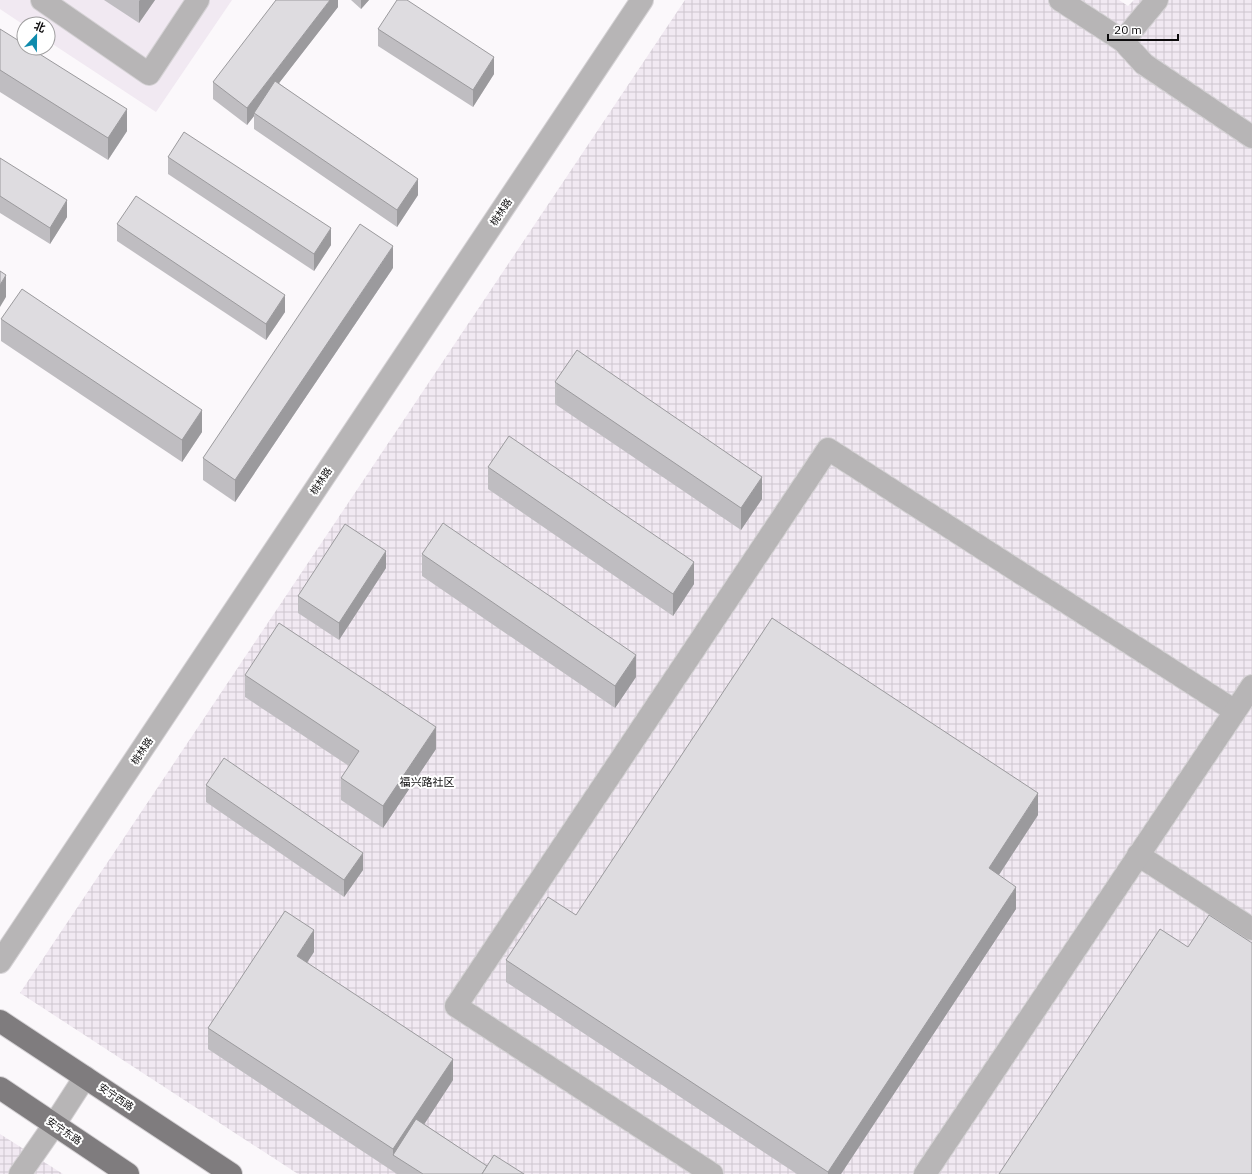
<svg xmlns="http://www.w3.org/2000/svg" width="1252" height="1174" font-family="'IBM Plex Sans','Noto Sans SC',sans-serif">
<defs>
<pattern id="industrial-grid" width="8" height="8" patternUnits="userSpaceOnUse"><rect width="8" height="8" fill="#f1e9f2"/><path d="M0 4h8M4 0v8" fill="none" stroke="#cdc6ce"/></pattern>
</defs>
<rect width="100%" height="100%" fill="#fbf8fb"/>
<path fill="#f1e9f2" d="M0,0H232L156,112L48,41V24L24,25L0,9Z"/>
<g fill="url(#industrial-grid)">
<path d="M685,0H1119L1128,6L1134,0H1252V1174H298L20,993Z"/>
<path d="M0,1134L63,1174H0Z"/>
</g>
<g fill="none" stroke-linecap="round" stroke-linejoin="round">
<defs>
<g id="minor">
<path d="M42,0L149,74L198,0"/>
<path d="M1060,0L1123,41L1144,64L1252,137"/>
<path d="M1123,41L1157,0"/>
<path d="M1138,855L1252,929"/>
<path d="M0,962L642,0"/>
<path d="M20,1174L54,1125L85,1077"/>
<path d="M712,1174L456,1006L828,449L1235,711"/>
<path d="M925,1174L1252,686"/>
</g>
<g id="major">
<path d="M0,1021L231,1174"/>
<path d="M0,1088L128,1174"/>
</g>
</defs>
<use href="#minor" stroke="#d5d2d5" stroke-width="24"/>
<use href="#major" stroke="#d5d2d5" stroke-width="24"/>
<use href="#minor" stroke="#b7b5b6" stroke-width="22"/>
<use href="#major" stroke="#7f7c7e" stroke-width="22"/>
</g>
<g fill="#bfbdc1">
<path d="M104,0H155L139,23Z"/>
<path d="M338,0V7L279,83L418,195L397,227L254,129V116L247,125L213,99V82Z"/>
<path d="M351,0H369L361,9Z"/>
<path d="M0,29L127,131L108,160L0,92Z"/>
<path d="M378,29L494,74L473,107L378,46Z"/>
<path d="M168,157L331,245L314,271L168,174Z"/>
<path d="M0,158L67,217L50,244L0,213Z"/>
<path d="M117,224L285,312L266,340L117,241Z"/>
<path d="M393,268L235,502L203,480V458Z"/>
<path d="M1,319L202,432L182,462L1,341Z"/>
<path d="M555,382L762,499L741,530L555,404Z"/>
<path d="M488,467L694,584L673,616L488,489Z"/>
<path d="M422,554L636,677L615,708L422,576Z"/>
<path d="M386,568L339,640L298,613V596Z"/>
<path d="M245,675L436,749L383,828L341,800V778L349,766L245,697Z"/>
<path d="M206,785L363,870L344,897L206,802Z"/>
<path d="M1038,815L999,875L1016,909L841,1174H797L506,982V960L576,915Z"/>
<path d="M314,952L307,962L453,1080L424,1124L487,1166L524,1174H397L208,1049V1028Z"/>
</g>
<g fill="#9b9a9d">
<path d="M140,0H155L139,23V1Z"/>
<path d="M330,0H338V7L255,114L254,113V116L247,125V108Z"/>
<path d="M361,0H369L361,9Z"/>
<path d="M494,57V74L473,107V90Z"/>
<path d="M127,109V131L108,160V138Z"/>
<path d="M418,179V195L397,227V210Z"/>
<path d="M67,200V217L50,244V228Z"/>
<path d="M331,228V245L314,271V254Z"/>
<path d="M393,246V268L235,502V480Z"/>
<path d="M6,275V297L0,307V285Z"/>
<path d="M285,295V312L266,340V324Z"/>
<path d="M202,410V432L182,462V440Z"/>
<path d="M762,477V499L741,530V508Z"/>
<path d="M386,551V568L339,640V623Z"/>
<path d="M694,562V584L673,616V594Z"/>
<path d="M636,655V677L615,708V686Z"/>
<path d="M436,727V749L383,828V806Z"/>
<path d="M1038,793V815L989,890V868Z"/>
<path d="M363,853V870L344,897V880Z"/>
<path d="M1016,887V909L841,1174H828V1172Z"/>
<path d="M314,930V952L297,978V956Z"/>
<path d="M453,1059V1080L401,1160L393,1155V1149Z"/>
</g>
<g fill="#dedce0" stroke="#9b9a9d">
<path d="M276,0H330L247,108L213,82Z"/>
<path d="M397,0H407L494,57L473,90L378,29Z"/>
<path d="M0,29L24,44V48H30L127,109L108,138L0,70Z"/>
<path d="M275,81L418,179L397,210L254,113Z"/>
<path d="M184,132L331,228L314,254L168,157Z"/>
<path d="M0,158L67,200L50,228L0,196Z"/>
<path d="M136,196L285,295L266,324L117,224Z"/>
<path d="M360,224L393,246L235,480L203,458Z"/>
<path d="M0,271L6,275L0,285Z"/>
<path d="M22,289L202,410L182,440L1,319Z"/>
<path d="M577,350L762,477L741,508L555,382Z"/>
<path d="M509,436L694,562L673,594L488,467Z"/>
<path d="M443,523L636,655L615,686L422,554Z"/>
<path d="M345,524L386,551L339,623L298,596Z"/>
<path d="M772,618L1038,793L989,868L1016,887L828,1172L506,960L548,897L576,915Z"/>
<path d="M279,623L436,727L383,806L341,778L359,751L245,675Z"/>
<path d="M224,758L363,853L344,880L206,785Z"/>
<path d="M285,911L314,930L297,956L453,1059L393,1149L208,1028Z"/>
<path d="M1209,915L1252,943V1174H999L1160,929L1188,947Z"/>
<path d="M416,1119L487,1166L482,1174H423L393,1155Z"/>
<path d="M494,1155L524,1174H482Z"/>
</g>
<g text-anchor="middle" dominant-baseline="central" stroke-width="4" stroke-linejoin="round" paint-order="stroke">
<g font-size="10" fill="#0c0b0c" stroke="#fff">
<text transform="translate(501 212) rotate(-56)">桃林路</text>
<text transform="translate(321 481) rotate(-56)">桃林路</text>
<text transform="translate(142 751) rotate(-56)">桃林路</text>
<text transform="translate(116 1097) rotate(34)">安宁西路</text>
<text transform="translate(64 1131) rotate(34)">安宁东路</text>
</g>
<g font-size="11" fill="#0c0b0c" stroke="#fff">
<text x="427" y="782">福兴路社区</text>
</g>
</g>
<g transform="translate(36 36) rotate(22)"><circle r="19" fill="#ffffff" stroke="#9e9d9e"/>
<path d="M0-3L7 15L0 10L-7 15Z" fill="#0e8bad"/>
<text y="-6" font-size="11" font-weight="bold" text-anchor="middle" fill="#0c0b0c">北</text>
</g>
<path d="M1108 34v6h70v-6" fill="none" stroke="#0c0b0c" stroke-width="2"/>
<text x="1114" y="34" font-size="12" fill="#0c0b0c" stroke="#ffffff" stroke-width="3" paint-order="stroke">20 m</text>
</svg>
